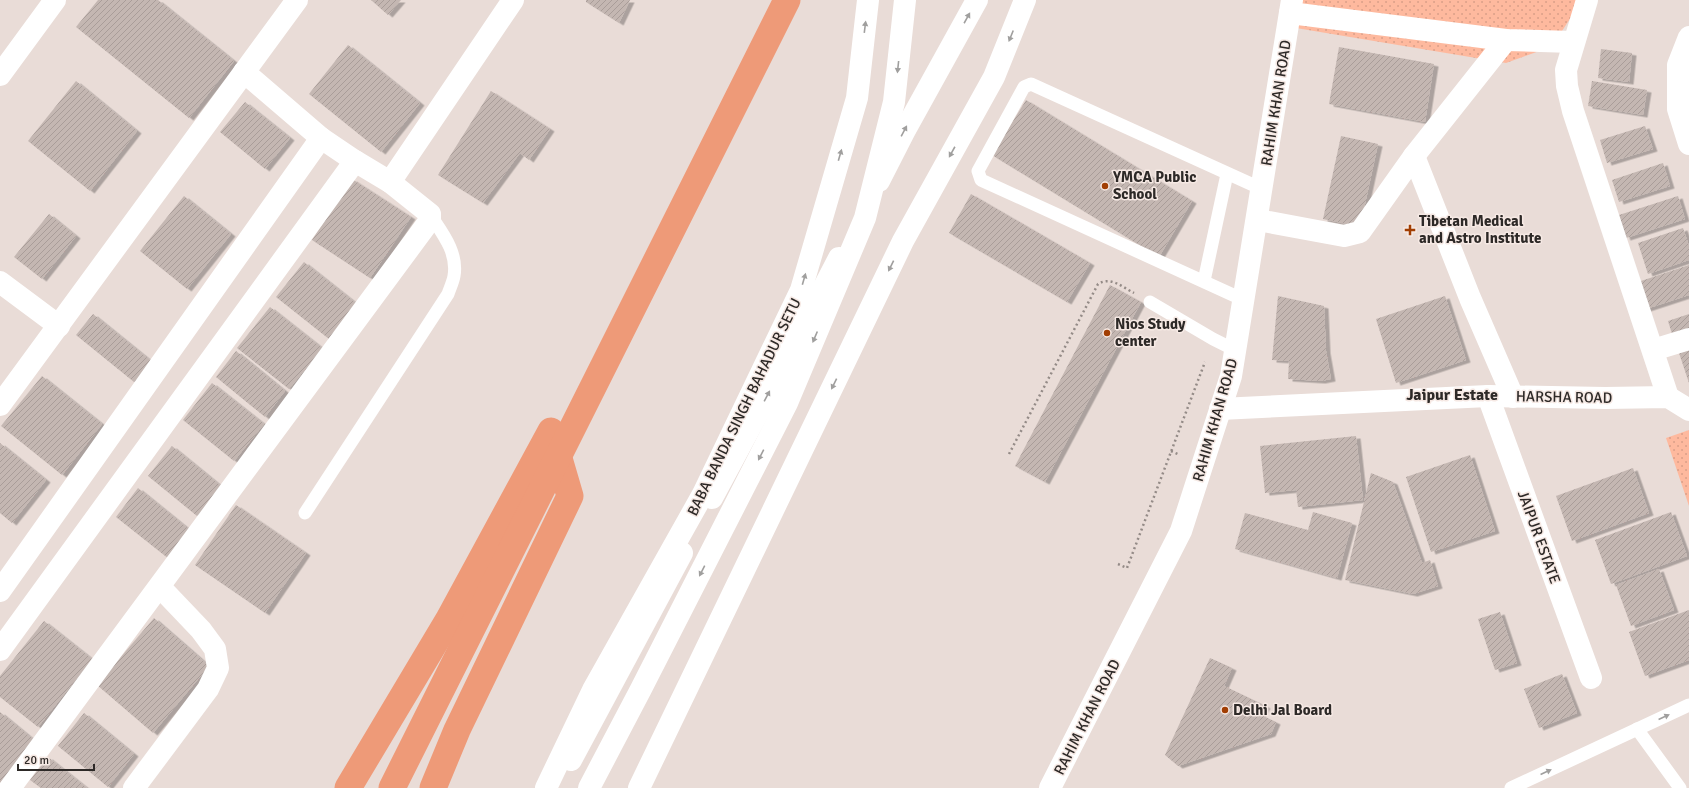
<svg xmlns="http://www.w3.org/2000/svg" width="1689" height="788" font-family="Signika,sans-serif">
<defs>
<pattern id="green-dots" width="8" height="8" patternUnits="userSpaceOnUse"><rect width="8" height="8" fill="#feb99e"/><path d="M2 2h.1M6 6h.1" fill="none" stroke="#da9f88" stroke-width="1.8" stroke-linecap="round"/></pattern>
<pattern id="building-hatch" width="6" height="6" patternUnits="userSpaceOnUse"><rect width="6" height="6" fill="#c4b7b2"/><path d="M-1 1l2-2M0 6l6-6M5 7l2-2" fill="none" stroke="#a99d99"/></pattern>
<filter id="shadow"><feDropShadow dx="4.5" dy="2.5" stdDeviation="0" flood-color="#0004"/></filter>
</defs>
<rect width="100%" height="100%" fill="#e9dcd7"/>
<g fill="url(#green-dots)">
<path d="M1301,0H1578L1579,5L1562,31L1542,50L1506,63L1296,28Z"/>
<path d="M1689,430V506L1666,438Z"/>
</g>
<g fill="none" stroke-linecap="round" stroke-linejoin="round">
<g stroke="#ee9a78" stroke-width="27">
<path d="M348,788L449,619L551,431L570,496L457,730L433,788"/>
<path d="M392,788L787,0"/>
</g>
</g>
<g fill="url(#building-hatch)" filter="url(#shadow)">
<path d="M98,0H158L234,61L189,118L76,27Z"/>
<path d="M371,0H401L388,15Z"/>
<path d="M586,0H630L619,23L586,2Z"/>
<path d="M348,45L420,103L381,152L309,94Z"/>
<path d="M1339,47L1434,64L1425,122L1329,104Z"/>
<path d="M1601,49L1632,53L1629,82L1598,78Z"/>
<path d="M76,81L137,131L90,191L28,141Z"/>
<path d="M1592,81L1647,90L1643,115L1588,106Z"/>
<path d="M491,91L550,129L529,160L520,153L483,203L438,175Z"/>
<path d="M1026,100L1192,201L1159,257L992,155Z"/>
<path d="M245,102L290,138L265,169L220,132Z"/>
<path d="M1645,126L1653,149L1607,163L1600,140Z"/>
<path d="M1341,136L1378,144L1360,227L1323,219Z"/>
<path d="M1663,163L1670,186L1619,202L1612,180Z"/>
<path d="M352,179L411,217L370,278L312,240Z"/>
<path d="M971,194L1090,263L1067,302L949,233Z"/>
<path d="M184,196L231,234L187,289L140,251Z"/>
<path d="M1678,196L1685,219L1626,238L1619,215Z"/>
<path d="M49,214L76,236L42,279L14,257Z"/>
<path d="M1683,228L1689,246V260L1648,274L1638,243Z"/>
<path d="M304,262L357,304L329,339L276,297Z"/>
<path d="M1689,265V295L1646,309L1638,282Z"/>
<path d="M1110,285L1141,302L1045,482L1015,466Z"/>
<path d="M1278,296L1324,306L1326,351L1331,379L1321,381L1288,379L1289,361L1272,360Z"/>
<path d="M1445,296L1466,360L1396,383L1376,319Z"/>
<path d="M270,307L322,348L289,389L237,348Z"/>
<path d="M93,314L151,361L134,382L76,335Z"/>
<path d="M1689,314V335L1674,340L1668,321Z"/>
<path d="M1689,350V383L1679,353Z"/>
<path d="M236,351L285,391L265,417L216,377Z"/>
<path d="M42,376L102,424L62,475L1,426Z"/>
<path d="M212,383L264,424L234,461L183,420Z"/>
<path d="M1356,436L1363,500L1298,507L1296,490L1265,493L1260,446Z"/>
<path d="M0,443L46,480L12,523L0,513Z"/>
<path d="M172,446L221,486L197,516L148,476Z"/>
<path d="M1470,455L1495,531L1431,552L1406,477Z"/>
<path d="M1633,468L1649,513L1572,541L1556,496Z"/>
<path d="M1371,473L1393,482L1422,563L1430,560L1438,586L1413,594L1345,580Z"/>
<path d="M138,488L191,531L169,559L116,517Z"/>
<path d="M236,505L306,553L265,613L195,565Z"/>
<path d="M1313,512L1352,523L1337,578L1235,549L1245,513L1308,530Z"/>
<path d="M1671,512L1687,556L1611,584L1595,540Z"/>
<path d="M1659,569L1674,610L1631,626L1616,585Z"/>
<path d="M1689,610V660L1645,676L1629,632Z"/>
<path d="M1500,612L1517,663L1495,670L1478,619Z"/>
<path d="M154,618L209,666L153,733L97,685Z"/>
<path d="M44,621L92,659L38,727L0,697V676Z"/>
<path d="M1210,658L1232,668L1224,686L1266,706L1261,715L1276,722L1271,734L1178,766L1165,755Z"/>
<path d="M1562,674L1577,713L1539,728L1524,689Z"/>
<path d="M0,712L34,740L0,783Z"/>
<path d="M84,713L134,754L108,787L58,746Z"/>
<path d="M48,757L87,788H41L30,780Z"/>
</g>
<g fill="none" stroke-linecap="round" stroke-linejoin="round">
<g stroke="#948b87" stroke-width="2.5" stroke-dasharray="2 3" stroke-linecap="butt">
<path d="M1171,451L1180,455"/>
<path d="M1009,454L1098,284C1111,276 1122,287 1134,293"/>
<path d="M1118,564L1127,568L1205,362"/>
</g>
<g stroke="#fff" stroke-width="13">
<path d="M1204,281L1227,174"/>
<path d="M1244,300L981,180L978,171L1024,87L1031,84L1262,189"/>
<path d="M1150,302L1213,339L1235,350"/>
<path d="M305,513L448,294C450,288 453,282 454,276C458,253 443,234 431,216"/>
<path d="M1637,729L1680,788"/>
<path d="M1511,788L1689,705"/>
</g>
<g stroke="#fff" stroke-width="22">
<path d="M1587,0L1566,70L1567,86L1573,111L1668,397"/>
<path d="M1290,13L1506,40L1573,42"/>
<path d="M1689,37L1678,65V109L1689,144"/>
<path d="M244,72L321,138L355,161L390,182"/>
<path d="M0,75L55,0"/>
<path d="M1414,156L1470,298L1513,397"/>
<path d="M1258,220L1344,236L1360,232L1414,156L1506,40"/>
<path d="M0,282L59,326"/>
<path d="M1653,350L1689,339"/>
<path d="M1488,396L1591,678"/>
<path d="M0,405L297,0"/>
<path d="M1220,409L1488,396L1605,398L1668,397L1689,410"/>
<path d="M0,591L321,138"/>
<path d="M0,650L355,161"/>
<path d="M10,788L430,220V214L390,182L513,0"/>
<path d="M134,788L208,689L218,668L215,649L201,630L160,587"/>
<path d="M1050,788L1181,531L1231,376L1292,0"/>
</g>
<g stroke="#fff" stroke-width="22">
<path d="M879,181L904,132L977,0"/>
<path d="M712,498L780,372L839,258"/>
<path d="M571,760L682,553"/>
<path d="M639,788L903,241L994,77L1025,0"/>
</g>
<g stroke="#fff" stroke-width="22">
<path d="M546,788L593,690L703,494L801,290L857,98L868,0"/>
<path d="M589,788L641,689L787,403L865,218L894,102L905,0"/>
</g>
</g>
<defs><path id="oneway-solid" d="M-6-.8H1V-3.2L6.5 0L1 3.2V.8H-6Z"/></defs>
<g fill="#a09f9e">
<use href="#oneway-solid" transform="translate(967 18) rotate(-61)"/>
<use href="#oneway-solid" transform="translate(865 27) rotate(-83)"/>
<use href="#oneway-solid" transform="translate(1011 36) rotate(112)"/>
<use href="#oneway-solid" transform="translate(898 67) rotate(96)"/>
<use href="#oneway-solid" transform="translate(904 131) rotate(-62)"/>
<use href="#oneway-solid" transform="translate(952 152) rotate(119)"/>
<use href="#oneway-solid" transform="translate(840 155) rotate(-74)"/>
<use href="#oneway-solid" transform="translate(891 266) rotate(116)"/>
<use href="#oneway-solid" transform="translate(804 279) rotate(-74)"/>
<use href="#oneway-solid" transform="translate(815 337) rotate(113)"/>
<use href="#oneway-solid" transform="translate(834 384) rotate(116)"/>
<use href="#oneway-solid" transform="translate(767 396) rotate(-62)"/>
<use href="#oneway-solid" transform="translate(761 455) rotate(117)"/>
<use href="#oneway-solid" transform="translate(702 571) rotate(117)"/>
<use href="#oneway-solid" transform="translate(1664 717) rotate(-25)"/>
<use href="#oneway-solid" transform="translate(1546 772) rotate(-25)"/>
</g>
<g fill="#a13e03" stroke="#f6e9e4" stroke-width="1.5">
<circle cx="1105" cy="186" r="4"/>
<path d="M1408 224h4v4h4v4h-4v4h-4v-4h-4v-4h4z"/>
<circle cx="1107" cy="333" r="4"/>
<circle cx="1225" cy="710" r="4"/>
</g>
<g text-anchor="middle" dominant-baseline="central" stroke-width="3" stroke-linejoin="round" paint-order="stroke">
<g font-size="15" fill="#2d2927" stroke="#f6e9e4">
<text transform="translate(1276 103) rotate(-81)">RAHIM KHAN ROAD</text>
<text transform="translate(1564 397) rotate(1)">HARSHA ROAD</text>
<text transform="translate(744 407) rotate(-64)">BABA BANDA SINGH BAHADUR SETU</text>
<text transform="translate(1215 420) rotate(-74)">RAHIM KHAN ROAD</text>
<text transform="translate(1539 537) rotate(70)">JAIPUR ESTATE</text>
<text transform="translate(1087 717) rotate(-63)">RAHIM KHAN ROAD</text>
</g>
<g font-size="15" font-weight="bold" fill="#2d2927" stroke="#f6e9e4" text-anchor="start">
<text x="1113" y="177">YMCA Public<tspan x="1113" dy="17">School</tspan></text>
<text x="1419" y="221">Tibetan Medical<tspan x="1419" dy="17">and Astro Institute</tspan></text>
<text x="1115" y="324">Nios Study<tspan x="1115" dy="17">center</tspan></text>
<text x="1233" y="710">Delhi Jal Board</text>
</g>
<g font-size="16" font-weight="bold" fill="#2d2927" stroke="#f6e9e4">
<text x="1452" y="395">Jaipur Estate</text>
</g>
</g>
<path d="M18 764v6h76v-6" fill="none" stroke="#2d2927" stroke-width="2"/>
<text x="24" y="764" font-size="12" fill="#2d2927" stroke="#f6e9e4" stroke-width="3" paint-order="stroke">20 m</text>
</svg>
